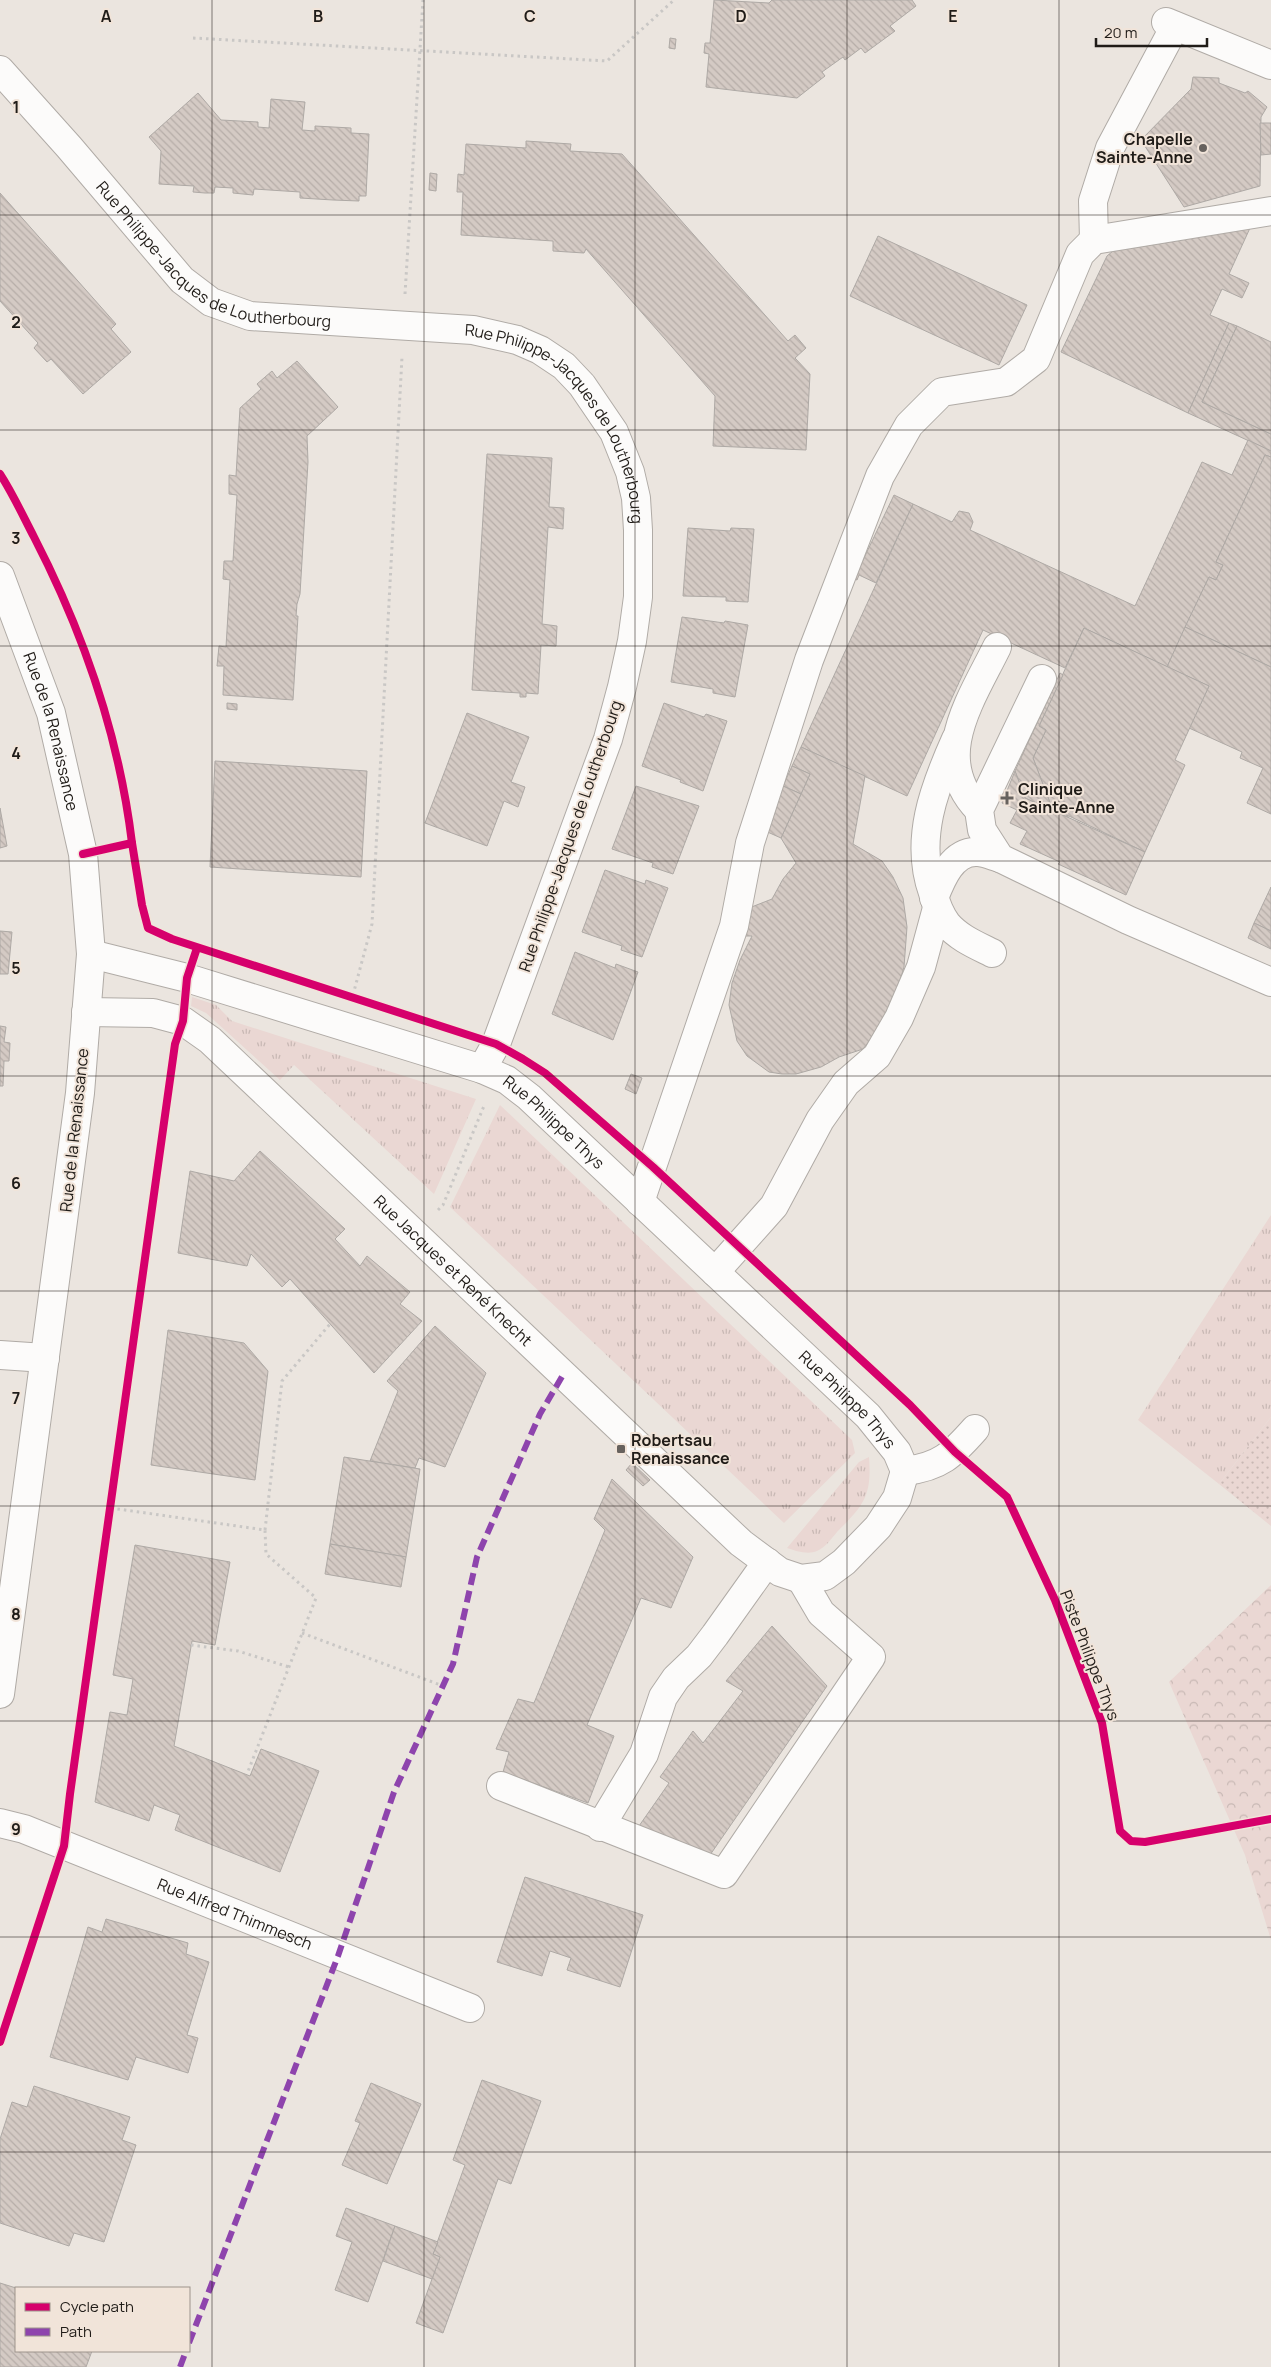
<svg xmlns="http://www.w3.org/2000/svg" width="1271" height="2367" font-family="Manrope,sans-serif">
<defs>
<pattern id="grass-tufts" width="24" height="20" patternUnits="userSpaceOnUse" patternTransform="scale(1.25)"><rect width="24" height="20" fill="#ead7d3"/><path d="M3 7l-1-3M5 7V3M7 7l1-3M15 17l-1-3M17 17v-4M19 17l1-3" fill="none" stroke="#c8b8b4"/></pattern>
<pattern id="forest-crowns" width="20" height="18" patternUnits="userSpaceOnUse" patternTransform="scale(1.25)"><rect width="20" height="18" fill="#ead7d3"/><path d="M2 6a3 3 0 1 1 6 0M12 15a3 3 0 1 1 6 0" fill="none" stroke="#c8b8b4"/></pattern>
<pattern id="garden-dots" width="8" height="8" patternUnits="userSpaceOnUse" patternTransform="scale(1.25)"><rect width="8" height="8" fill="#ead7d3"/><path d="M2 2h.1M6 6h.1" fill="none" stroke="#c8b8b4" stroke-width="1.8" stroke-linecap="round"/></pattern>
<pattern id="building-back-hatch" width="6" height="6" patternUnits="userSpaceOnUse" patternTransform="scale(1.25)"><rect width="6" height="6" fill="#d4cac4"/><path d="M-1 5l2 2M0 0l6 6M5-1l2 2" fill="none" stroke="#b6ada8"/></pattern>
</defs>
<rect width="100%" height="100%" fill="#ebe5df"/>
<g fill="url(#grass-tufts)">
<path d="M192,997L216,1005L232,1021L476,1099L434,1194L294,1065L280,1080L206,1013L191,1006Z"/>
<path d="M500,1105L852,1440L855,1453L784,1523L450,1207Z"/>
<path d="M1271,1215V1417L1219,1484L1138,1420Z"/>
<path d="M869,1457C872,1496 864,1505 837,1532C832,1538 825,1548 817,1551C808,1555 796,1551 787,1548L859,1462Z"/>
</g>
<path fill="url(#forest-crowns)" d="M1271,1585V1940L1245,1855L1169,1682Z"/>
<path fill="url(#garden-dots)" d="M1271,1417V1526L1219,1484Z"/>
<g fill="url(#building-back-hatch)" stroke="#aea9a5">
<path d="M714,0L769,3L772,0H912L916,6L890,26L895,31L865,53L861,48L845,60L843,57L822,72L825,76L797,98L706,87L709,54L704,53L705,43H710Z"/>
<path d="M670,38L676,39L675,49L669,48Z"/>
<path d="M1193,77L1219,78V83L1245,93L1248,91L1267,107L1261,117L1260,186L1184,207L1141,140L1191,89Z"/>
<path d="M198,93L221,120L258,122V127L269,128L271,99L305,102L302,130L315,131V126L351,128V133L369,134L366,196H359V201L333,200L300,198V192L254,189L253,195L233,193V188L215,187L214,193H205L193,192L194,186L159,184L161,151L149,137Z"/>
<path d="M1260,123H1271V154L1261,155Z"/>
<path d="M526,141L571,144L570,151L622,154L788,341L795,335L806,348L795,358L810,374L806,450L713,446L715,396L586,249L584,253L553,251V241L461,235L463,192H457L458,174L464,175L466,144L526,148Z"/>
<path d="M430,173L437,174L436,191L429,190Z"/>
<path d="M0,193L116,324L111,329L131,352L83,394L51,359L47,362L34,348L38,343L0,301Z"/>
<path d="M1250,228L1229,274L1249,283L1242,298L1222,289L1210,315L1229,323L1188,413L1061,352L1107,256L1125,241Z"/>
<path d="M878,236L1027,305L999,365L850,296Z"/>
<path d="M1229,323L1237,326L1202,402L1271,434V451L1188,413Z"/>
<path d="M1237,326L1271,342V434L1202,402Z"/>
<path d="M297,361L338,407L307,436L308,462L300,594L297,604L296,616H298L293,700L223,695L224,666H217L219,646L226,647L230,580L223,579L224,561H233L237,495L229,494V475L236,476L240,408L261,389L257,384L272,371L277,378Z"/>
<path d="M1248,440L1271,451V457L1265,455L1216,562L1223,565L1216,580L1209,577L1167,667L1084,628L1065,668L983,630L907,796L801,747L913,504L952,522L959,511L969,513L973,522L970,530L1135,606L1202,462L1232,475Z"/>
<path d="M487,454L552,458L549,507L564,508L563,529L548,527L542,624L557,626L556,646L541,645L538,694L526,693V697H520V693L472,690Z"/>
<path d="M1265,455L1271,457V667L1185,627L1209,577L1216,580L1223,565L1216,562Z"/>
<path d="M894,495L913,504L876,583L859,575L857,580L854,579Z"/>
<path d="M688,528L730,531L731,528L754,529L748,602L726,601V597L683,596Z"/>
<path d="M682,617L724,623L725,621L748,625L735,697L713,693V689L671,682Z"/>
<path d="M1185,627L1271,667V814L1247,803L1263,768L1240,758L1242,752L1189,728L1209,686L1167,667Z"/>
<path d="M1084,628L1209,686L1175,760L1185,765L1145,852L1052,808L1033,758L1046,730L1039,726Z"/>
<path d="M1060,673L1063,675L1039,726L1046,730L1033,758L1052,808L1068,816V818L1025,798L1015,771Z"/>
<path d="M227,703L237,704V710L227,709Z"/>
<path d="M664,703L704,717L706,714L727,721L703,791L680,782L681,780L642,766Z"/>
<path d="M467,713L529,737L511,782L525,787L518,807L504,801L487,846L425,823Z"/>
<path d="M801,747L865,776L853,844L882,861L893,877L903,898L907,927L904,967L895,998L882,1025L863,1049L839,1057L821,1067L796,1074H782L769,1072L747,1056L737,1041L729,1005L732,983L740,960L752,936H742L749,908L772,899L783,879L796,863L781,838L810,774L792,766Z"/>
<path d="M215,761L367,771L361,877L210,867Z"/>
<path d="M792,766L810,774L801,794L783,786Z"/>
<path d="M1015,771L1025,798L1145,852L1126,895L1058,864L1060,862L1020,844L1027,831L1010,823L1017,810L1002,803Z"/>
<path d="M636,786L699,806L673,874L652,867L653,863L612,849Z"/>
<path d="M783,786L801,794L781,838L763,830Z"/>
<path d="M0,808L7,846L0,848Z"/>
<path d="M605,870L645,884L646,880L668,888L642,957L621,950L622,946L582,932Z"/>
<path d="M1271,887V931L1254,923Z"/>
<path d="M1254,923L1271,931V949L1248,938Z"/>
<path d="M0,931L12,932L8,974H0Z"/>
<path d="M575,952L615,968L616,964L638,972L613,1040L552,1014Z"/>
<path d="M0,1026L6,1027L4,1042L10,1043L9,1061H4L3,1086H0Z"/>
<path d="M631,1074L642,1078L636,1094L625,1089Z"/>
<path d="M260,1151L345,1229L335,1239L360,1266L367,1256L410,1292L400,1304L422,1321L374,1373L290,1279L282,1287L251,1254L247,1266L178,1253L190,1171L234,1181Z"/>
<path d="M435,1326L486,1373L445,1467L419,1458L415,1468L370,1461L398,1391L387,1381Z"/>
<path d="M168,1330L244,1343L268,1371L255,1480L151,1465Z"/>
<path d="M344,1457L420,1469L406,1557L330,1544Z"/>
<path d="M632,1463L650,1480L643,1486L626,1470Z"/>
<path d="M612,1479L693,1557L671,1608L641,1598L636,1610L587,1725L614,1736L588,1803L503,1772L509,1752L496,1749L518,1699L534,1703L605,1530L594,1519Z"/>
<path d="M330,1544L406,1557L401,1587L325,1574Z"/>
<path d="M135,1545L230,1562L215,1645L192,1641L174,1746L250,1776L261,1749L319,1771L280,1872L175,1830L180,1815L154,1805L149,1821L95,1802L110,1712L127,1715L133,1679L113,1675Z"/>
<path d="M772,1626L827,1686L710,1855L639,1826L669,1783L660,1777L693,1731L703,1743L743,1691L726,1681Z"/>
<path d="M525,1877L643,1915L620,1987L567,1970L571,1958L550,1951L542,1976L497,1962Z"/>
<path d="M106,1919L188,1943L186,1954L209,1962L187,2035L198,2038L188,2073L136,2057L128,2080L50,2057L88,1927L102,1932Z"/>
<path d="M482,2080L541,2101L511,2184L498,2179L443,2333L416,2323L440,2257L433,2254L465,2165L453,2160Z"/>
<path d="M371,2083L421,2104L387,2184L342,2165L360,2123L355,2121Z"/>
<path d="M34,2086L130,2117L122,2140L136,2145L104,2242L74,2233L69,2246L0,2223V2139L12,2102L27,2107Z"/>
<path d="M346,2208L395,2226L368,2302L335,2290L352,2242L336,2236Z"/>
<path d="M395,2226L438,2242L433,2254L440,2257L432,2279L383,2261Z"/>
<path d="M0,2283L16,2288V2351H92L86,2367H0Z"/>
</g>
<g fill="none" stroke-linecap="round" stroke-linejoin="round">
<defs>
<g id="minor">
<path d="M1166,22L1271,65"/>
<path id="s1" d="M0,70L69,147L182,280L211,302L250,316L473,330L517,340L540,350L564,366L582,385L614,432L630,472L636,498L638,530V597L632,641L622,687L608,739L496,1044L482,1069"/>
<path d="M1094,240L1093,201L1110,148L1175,26"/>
<path id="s2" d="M0,576L51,713L83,854L91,954L80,1093L0,1694"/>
<path d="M1042,679L979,810L982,830L1000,858L1128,920L1271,982"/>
<path d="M956,739C934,788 914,840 933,893C936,904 940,915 947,924C959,938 976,945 992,953"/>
<path d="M979,810C929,759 971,700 997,647"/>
<path d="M934,898C941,880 952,851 977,852C984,852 993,856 1000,858"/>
<path id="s3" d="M91,954L187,978L482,1069L507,1080L529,1097L868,1416L897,1452L905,1471"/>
<path id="s4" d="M86,1012L153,1013L183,1021L210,1040L741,1543L780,1572L801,1579L825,1576L844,1562L878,1527L897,1498L905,1471"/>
<path d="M640,1202L734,926L750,843L809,660L880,476L909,425L942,392L1006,382L1036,359L1080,254L1094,240L1271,211"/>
<path d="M715,1272L774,1206L820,1120L846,1083L877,1056L899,1018L921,967L937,908"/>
<path d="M0,1355L45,1358"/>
<path d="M905,1471C940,1467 952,1455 975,1429"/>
<path d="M501,1786L724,1874L871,1657L821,1613L801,1579"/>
<path id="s5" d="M0,1823L24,1829L470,2008"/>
<path d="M600,1827L644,1754L663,1697L676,1678L699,1656L715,1635L767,1562"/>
</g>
</defs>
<use href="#minor" stroke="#b0aba6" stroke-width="30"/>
<g stroke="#c9c7c5" stroke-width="3" stroke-dasharray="2.5 4" stroke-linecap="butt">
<path d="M193,38L607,61L674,0"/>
<path d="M405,294L423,0"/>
<path d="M353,995L372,924L402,357"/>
<path d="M438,1210L443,1205L484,1106"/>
<path d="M111,1508L265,1530L266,1554L316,1598L247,1774"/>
<path d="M265,1530L282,1381L330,1324"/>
<path d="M302,1633L443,1686"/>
<path d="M191,1645L238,1651L289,1667"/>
</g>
<use href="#minor" stroke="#fcfbfa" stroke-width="28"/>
<g stroke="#8e44ad" stroke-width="6" stroke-dasharray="12 6" stroke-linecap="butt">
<path d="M189,2343L338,1956L394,1792L453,1664L477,1557L540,1414L563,1375"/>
<path d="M180,2367L186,2351"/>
</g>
<defs>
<g id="cycleway">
<path d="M0,474C13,494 23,516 34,537C83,632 119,736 132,843"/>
<path d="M83,854L132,843L142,905L148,928L172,939L496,1044L523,1059L545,1073L653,1167L910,1405L955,1452L1007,1497L1055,1600L1102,1723L1120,1831L1131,1841L1145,1842L1271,1819"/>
<path d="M0,2042L64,1846L70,1794L175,1044L183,1021L187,978L197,948"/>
</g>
</defs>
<use href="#cycleway" stroke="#f1e4d9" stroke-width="11"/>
<use href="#cycleway" stroke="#d6006c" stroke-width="8"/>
</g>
<path fill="none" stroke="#201c18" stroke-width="1" stroke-opacity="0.55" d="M212,0V2367M424,0V2367M635,0V2367M847,0V2367M1059,0V2367M0,215H1271M0,430H1271M0,646H1271M0,861H1271M0,1076H1271M0,1291H1271M0,1506H1271M0,1721H1271M0,1937H1271M0,2152H1271"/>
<g fill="#67625e" stroke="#f1e4d9" stroke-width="2">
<circle cx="1203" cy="148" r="5"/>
<path d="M1004.5 790.5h5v5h5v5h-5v5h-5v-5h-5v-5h5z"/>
<rect x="616" y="1444" width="10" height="10" rx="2.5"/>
</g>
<g text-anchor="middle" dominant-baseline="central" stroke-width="4" stroke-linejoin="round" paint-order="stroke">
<g font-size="16" font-weight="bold" fill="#201c18" stroke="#f1e4d9" text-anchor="start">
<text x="1193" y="139" text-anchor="end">Chapelle<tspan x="1193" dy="18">Sainte-Anne</tspan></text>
<text x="1018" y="789">Clinique<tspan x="1018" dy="18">Sainte-Anne</tspan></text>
<text x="631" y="1440">Robertsau<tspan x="631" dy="18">Renaissance</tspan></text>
</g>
<g font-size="16" fill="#201c18" stroke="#f1e4d9">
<text stroke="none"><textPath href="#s1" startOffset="294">Rue Philippe-Jacques de Loutherbourg</textPath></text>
<text stroke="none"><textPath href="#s1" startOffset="714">Rue Philippe-Jacques de Loutherbourg</textPath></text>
<text stroke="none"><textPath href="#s2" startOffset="164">Rue de la Renaissance</textPath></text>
<text transform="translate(570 836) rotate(-71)">Rue Philippe-Jacques de Loutherbourg</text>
<text stroke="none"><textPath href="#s3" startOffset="498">Rue Philippe Thys</textPath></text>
<text transform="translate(74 1130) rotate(-84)">Rue de la Renaissance</text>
<text stroke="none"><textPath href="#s4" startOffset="466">Rue Jacques et René Knecht</textPath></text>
<text stroke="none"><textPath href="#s3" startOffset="902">Rue Philippe Thys</textPath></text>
<text transform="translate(1090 1655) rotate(69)">Piste Philippe Thys</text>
<text stroke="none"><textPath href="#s5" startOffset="252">Rue Alfred Thimmesch</textPath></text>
</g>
</g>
<g font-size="16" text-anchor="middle" font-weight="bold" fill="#201c18" stroke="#f1e4d9" stroke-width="4" stroke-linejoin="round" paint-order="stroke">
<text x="106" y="22">A</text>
<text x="318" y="22">B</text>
<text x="530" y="22">C</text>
<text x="741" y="22">D</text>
<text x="953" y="22">E</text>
<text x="16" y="113">1</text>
<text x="16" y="328">2</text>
<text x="16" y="544">3</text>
<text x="16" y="759">4</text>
<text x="16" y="974">5</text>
<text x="16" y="1189">6</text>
<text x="16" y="1404">7</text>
<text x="16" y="1620">8</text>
<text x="16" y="1835">9</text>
</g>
<rect x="15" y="2287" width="175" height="65" fill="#f1e4d9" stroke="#9d948c"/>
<rect x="25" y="2303" width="25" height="8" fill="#d6006c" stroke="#9d948c"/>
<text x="60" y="2312" font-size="15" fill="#201c18">Cycle path</text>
<rect x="25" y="2328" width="25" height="8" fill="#8e44ad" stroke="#9d948c"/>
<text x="60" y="2337" font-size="15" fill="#201c18">Path</text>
<path d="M1096 38v8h111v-8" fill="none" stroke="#201c18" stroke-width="2.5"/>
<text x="1104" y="38" font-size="15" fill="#201c18" stroke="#f1e4d9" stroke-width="4" paint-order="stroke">20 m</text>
</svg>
